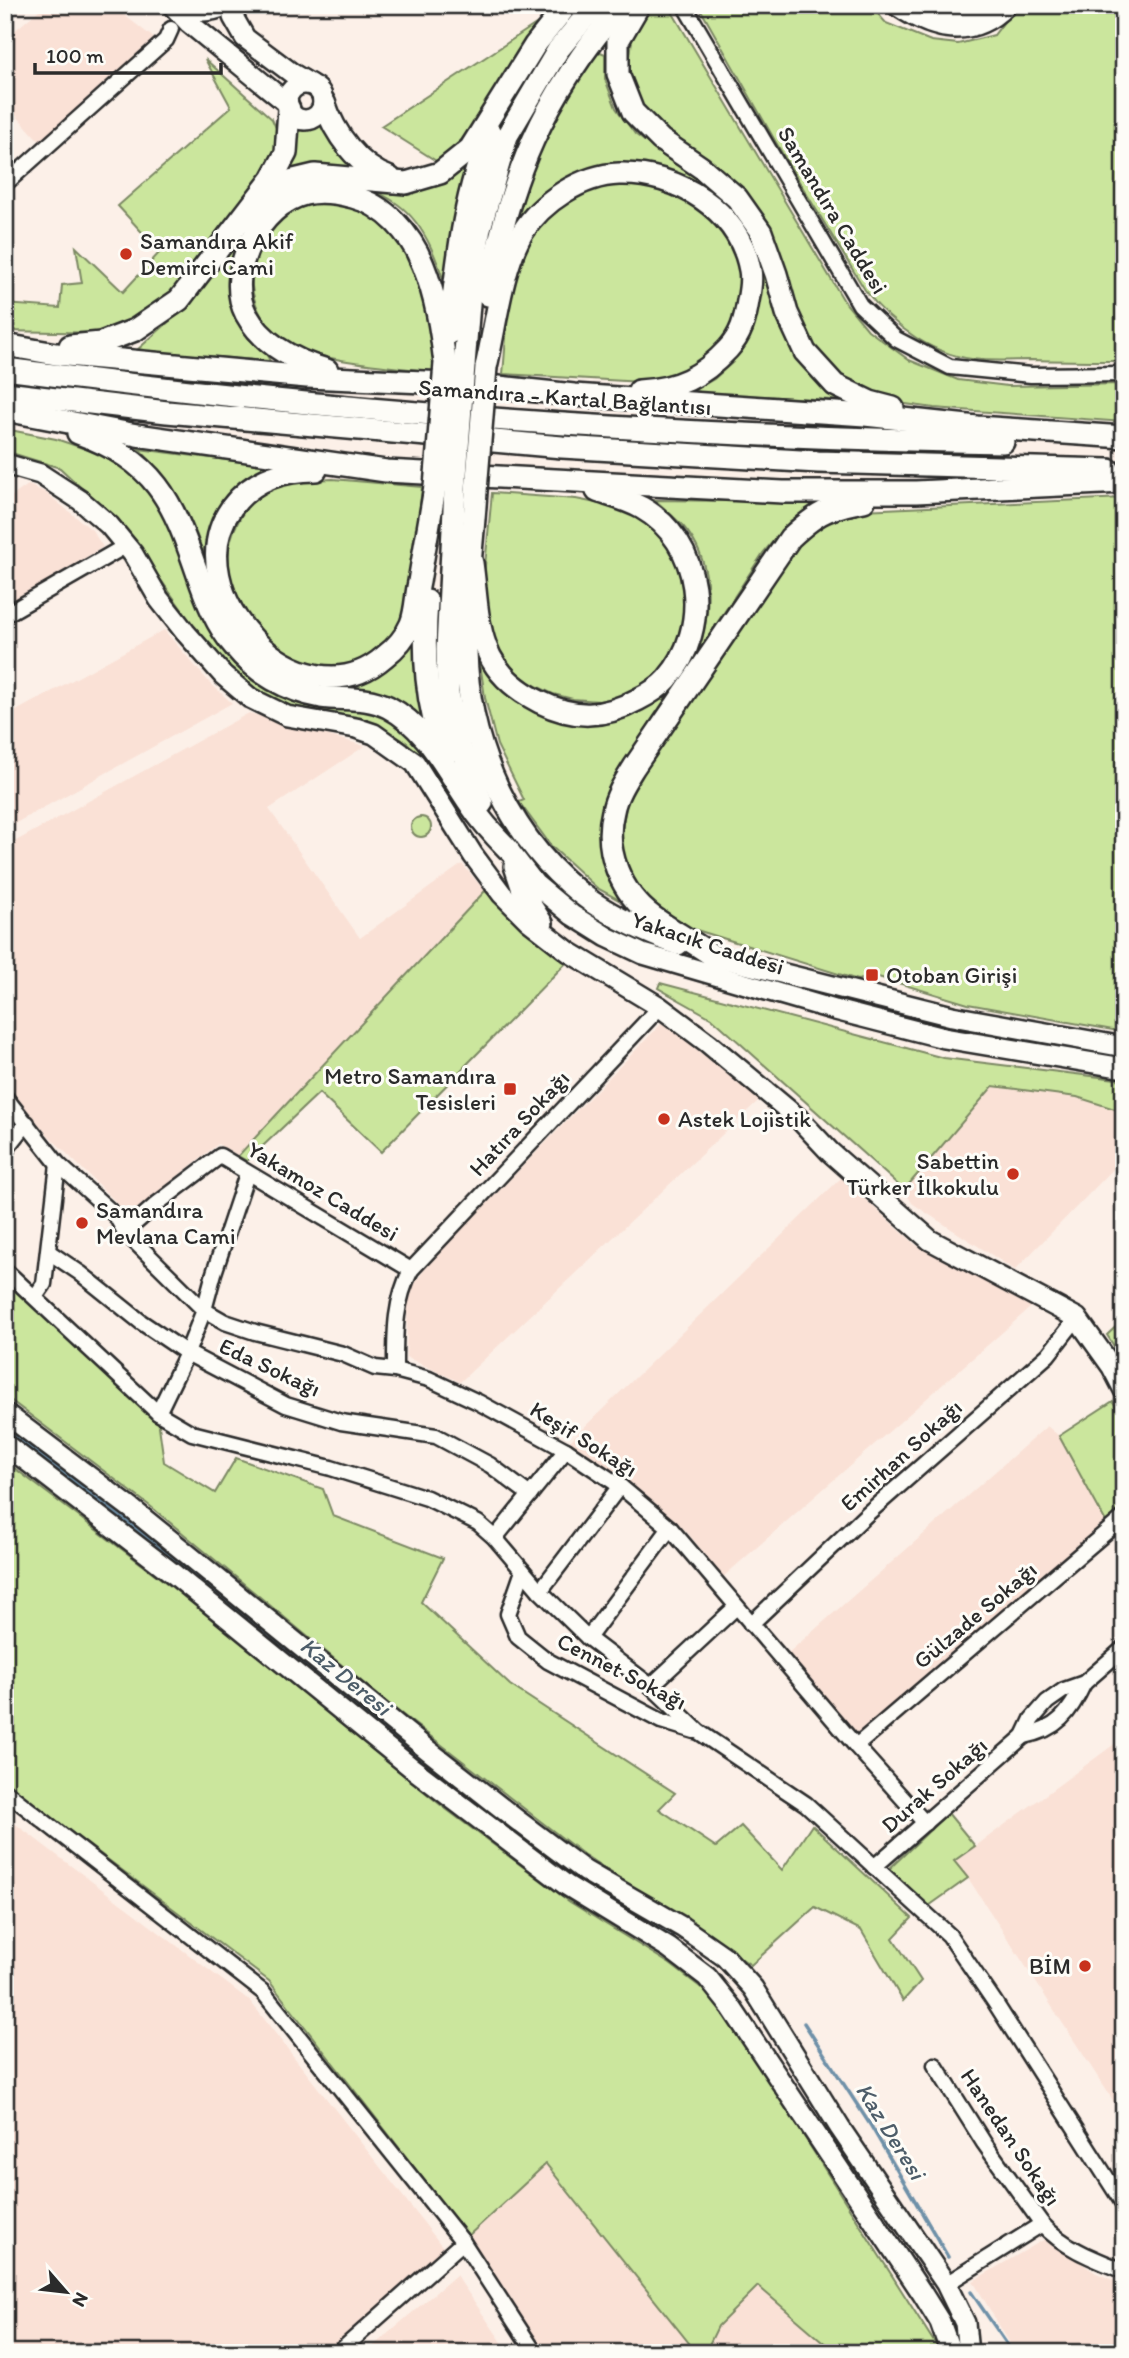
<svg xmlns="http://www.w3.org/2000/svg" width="1129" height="2358" font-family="Itim,sans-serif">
<rect width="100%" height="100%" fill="#fcf0e8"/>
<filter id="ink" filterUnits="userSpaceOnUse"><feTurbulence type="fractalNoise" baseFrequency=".0143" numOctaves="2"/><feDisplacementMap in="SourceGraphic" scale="14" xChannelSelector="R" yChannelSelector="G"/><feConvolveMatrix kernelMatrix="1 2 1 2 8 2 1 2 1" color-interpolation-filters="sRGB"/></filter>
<g filter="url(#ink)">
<g fill="#fae1d6">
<path d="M45,5H111L154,38L42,144L5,103V39Z"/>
<path d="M28,485L45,492L92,530L103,547L5,606V501Z"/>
<path d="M164,630L209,682L232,703L5,829V717Z"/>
<path d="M249,713L365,746L269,809L360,938L462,864L485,891L238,1156L218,1144L129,1215L47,1134L12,1092L15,956L5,945V847Z"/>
<path d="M663,1022L759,1100L460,1382L406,1357L408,1294L428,1264Z"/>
<path d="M993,1086L1077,1097L1124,1112V1158L1015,1270L925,1212L912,1203L904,1190Z"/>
<path d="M841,1178L916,1245L1031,1307L723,1577L686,1531L570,1441Z"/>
<path d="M1047,1426L1059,1436L1106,1522L857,1735L787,1654Z"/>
<path d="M1124,1737V2099L1116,2105L968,1878L954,1862Z"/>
<path d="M5,1816L250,2001L445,2250L327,2353H5Z"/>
<path d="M546,2164L697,2353H544L468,2236Z"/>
<path d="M1045,2239L1096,2273L1124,2285V2353H1014L1012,2347L973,2281Z"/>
<path d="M456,2275L508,2351L365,2353Z"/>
<path d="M758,2285L836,2353H705L718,2326Z"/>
</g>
<g fill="#cbe69d" stroke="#7b8864" stroke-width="2">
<path d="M652,5H668L844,301L868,330L909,360L958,380L1008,386L1124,384V422L934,408L877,400L846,381L819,356L800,322L767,221L727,175L689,145L661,128L639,104L628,73L632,40L643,14Z"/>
<path d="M698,5H870L886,23L931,41L958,44L994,35L1017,5H1124V361C1093,361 1062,361 1031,360C1015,360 999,361 982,360C934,357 893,327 865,290L786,160Z"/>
<path d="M539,22L478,120L441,164L381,126Z"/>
<path d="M598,51L605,54V79L616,108L635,134L674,163L699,177L719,191L753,233L767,275L848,401L691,392L714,379L733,362L731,358L756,303L729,211L611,167L516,229L513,227L536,149L576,80Z"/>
<path d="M205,59L272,119L280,137L278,151L204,261L159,308L105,333L5,331V304L60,308L62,285L82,283L76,247L123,292L160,252L118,206L231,107Z"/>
<path d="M329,121L360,168L310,166L285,171L296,149L300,128H314Z"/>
<path d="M473,158L446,288C436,256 423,220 393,201C382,194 370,189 359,183Z"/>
<path d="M620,182L655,185L686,197L723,229L735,251L741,277L740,302L733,329L716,353L690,372L642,382L503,374C510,299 506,230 583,191C593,185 608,184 620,182Z"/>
<path d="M321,202C338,203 354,204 369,213C410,238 430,293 435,339C437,350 434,361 433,372C394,366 318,363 286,342C225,300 251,213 321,202Z"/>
<path d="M250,221L237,248L261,344L270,361L136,351L192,301Z"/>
<path d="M5,429L56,439L106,456L145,480L169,518L205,622L244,673L300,704L356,707L383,712L416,736L430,754L423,758L406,742L377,725L352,717L299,711L261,697L235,678L203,639L123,527L60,468L5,451Z"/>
<path d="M139,449L267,465C225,490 215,506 203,553C190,511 171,480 139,449Z"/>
<path d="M333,479L422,487C418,523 416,559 409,593C407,602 407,612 403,619C341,737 190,608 238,522C246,506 258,492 275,486C293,479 314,480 333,479Z"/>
<path d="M492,493L576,499L616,507L641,518L661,535L677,558L685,578L687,616L672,660L643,685L625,696L599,701L573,699L553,694L530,683L515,671L499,649L490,629L484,576Z"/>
<path d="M1124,498V1032L968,1004L875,976L858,980L674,923L635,888L619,844L628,796L770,577L818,525L862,510Z"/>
<path d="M655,500L822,502L790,521L763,553L698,652C712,610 714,562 683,526C674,517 664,508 655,500Z"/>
<path d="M417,632L431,729L368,690L344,687L346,684C383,673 395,663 417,632Z"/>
<path d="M477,643L515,692L610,721L632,714L675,684L632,750L607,797L628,905L597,888L552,847L519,802L524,800L497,745L485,698Z"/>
<circle cx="421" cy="827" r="10"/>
<path d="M485,891L567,962L381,1152L319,1093L247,1161L238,1156Z"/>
<path d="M660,983L944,1058L1124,1080V1112L1077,1097L993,1086L904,1190L713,1019L658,988Z"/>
<path d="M10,1285L158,1419L164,1462L215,1493L236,1458L323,1489L333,1516L443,1558L421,1602L510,1685L675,1793L659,1809L716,1847L741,1826L782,1870L812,1825L912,1918L893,1938L921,1981L903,2001L861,1930L815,1907L751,1965L583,1854L390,1705L150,1506L5,1396V1288Z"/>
<path d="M1124,1319V1362L1107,1335Z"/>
<path d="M1113,1401L1124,1424V1507L1106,1522L1059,1436Z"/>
<path d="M5,1461L172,1587L442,1806L570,1902L670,1964L708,1993L743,2040L941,2353H836L758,2286L718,2326L705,2353H697L546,2164L468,2236L269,1981L5,1782Z"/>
<path d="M948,1813L975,1846L954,1861L968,1878L926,1908L888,1870Z"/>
</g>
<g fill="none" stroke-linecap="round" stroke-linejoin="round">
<g stroke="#6e90a8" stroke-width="3.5">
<path d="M5,1429C117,1512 225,1600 333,1688C442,1778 551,1867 673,1938"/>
<path d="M804,2023L871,2126L948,2257"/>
<path d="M971,2292L1013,2353"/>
</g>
<defs>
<g id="minor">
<path d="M684,5L860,305L896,339L950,367L1031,375L1124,374"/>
<path d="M5,184L166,40L171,29"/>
<path d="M5,615L127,545"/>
<path d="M5,1097L58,1164L116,1216L125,1232L158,1203L220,1156L411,1270"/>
<path d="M5,1151L27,1123"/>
<path d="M125,1232L204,1310L225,1322L255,1332L343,1354L375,1368L395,1370L429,1379L478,1402L566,1450L620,1486L670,1528L856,1746L925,1823"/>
<path d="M49,1252L80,1273L141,1322L187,1353L286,1405L341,1422L436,1436L490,1465L530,1495"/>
<path d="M5,1270L158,1413L192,1433L331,1468L427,1498L478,1523L495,1538L540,1591L588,1638L651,1686L699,1732L806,1804L949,1935L994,2001L1124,2205"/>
<path d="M35,1297L44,1284L58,1164"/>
<path d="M395,1370C395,1335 394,1302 411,1270L660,1007"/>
<path d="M158,1413L187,1353L204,1310L214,1273L247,1174"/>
<path d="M495,1538L566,1450"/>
<path d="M523,1571L508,1614L518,1637L548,1661L661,1721L694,1731"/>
<path d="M540,1591L620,1486"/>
<path d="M751,1624L867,1514L1048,1355L1077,1318"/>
<path d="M588,1638L670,1528"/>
<path d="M651,1686L736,1607"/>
<path d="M1024,1736C1057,1730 1070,1713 1084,1683"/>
<path d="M856,1746L1124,1517"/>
<path d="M5,1791L263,1992L463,2242L338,2353"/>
<path d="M874,1867L1024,1736L1032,1719L1047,1702L1064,1690L1084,1683L1124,1648"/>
<path d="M935,2065L984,2143L1042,2224C1064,2248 1094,2259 1124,2271"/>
<path d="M463,2242L535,2353"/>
<path d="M946,2284L1042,2224"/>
</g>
<g id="major">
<path d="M172,5L189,23L288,104"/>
<path d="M180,5C197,13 210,13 226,5"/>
<path d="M236,5L233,17L245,38L293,74L310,84"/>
<circle cx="305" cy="102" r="18"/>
<path d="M5,464L40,474L80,500L109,525L133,554L159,599L185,632L223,675L250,698L287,716L356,728L374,734L415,763L473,855L502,894L529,921L569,952L660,1007L708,1043L799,1119L830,1152L930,1240L1077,1318L1112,1367L1124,1390"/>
<path d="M508,849L535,884L572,915L607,937L643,954L835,1010L944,1038L1124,1068"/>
<path d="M514,866L522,890L543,923"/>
<path d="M713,956L952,1016L1124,1047"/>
<path d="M5,1413L132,1509L429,1751L517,1820L585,1871L682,1927L725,1957L753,1988L840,2128L946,2284L965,2323L968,2353"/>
<path d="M5,1444L175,1575L412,1768L566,1885L669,1948L707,1977L731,2007L922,2293L940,2322L951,2353"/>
</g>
<g id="highway">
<path d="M639,5L618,41V74L633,112L661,140L702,168L737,198L761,232L776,274L787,313L805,352L835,385L870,402L893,408"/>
<path d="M898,5C933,29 971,39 1005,5"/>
<path d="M925,5L948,11L974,5"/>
<path d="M324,102C334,133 358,167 390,178"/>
<path d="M265,197L290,181L315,175L406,183L440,173L470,149L535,45L567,5"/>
<path d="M488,295C509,177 543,97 621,5"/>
<path d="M449,333C457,266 463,195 490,133"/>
<path d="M5,345L56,354L307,377L471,384L574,395L865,415L977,427L1124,437"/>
<path d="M70,346L101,343L135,330L179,300L272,179L286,153L289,109"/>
<path d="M464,365L470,292L480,228L507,136L558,50L595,5"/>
<path d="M486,367C496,325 501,270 522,233C541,202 582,175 619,174C677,172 739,210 750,270C752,280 750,291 748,301C745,320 741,335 728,349C702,377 677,389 639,391"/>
<path d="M5,369C336,412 669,437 1003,442"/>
<path d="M327,370C295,361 263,345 246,314C224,272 261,204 305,194C321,190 338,193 353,197C385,205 411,234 423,265C436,297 441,329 445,363"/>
<path d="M5,393L167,412L562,447L818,462L1109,470"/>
<path d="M5,410L137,435L386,471L783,492H916L1124,482"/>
<path d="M78,433C155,461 172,499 197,572C206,599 216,625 235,647C256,673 287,691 321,697C344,700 366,696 388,707C427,727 447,771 470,804C481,821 494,835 508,849"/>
<path d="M316,470C283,470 252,480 232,507C172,590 301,729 384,657C396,648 405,638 411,624C416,612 416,595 419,582C424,551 430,519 435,487"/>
<path d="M455,489L447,649L448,694L461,749L482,803"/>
<path d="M476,491C473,543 465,597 466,650C468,747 511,845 592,902C619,920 648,933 678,944"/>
<path d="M472,563C476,590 476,621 486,647C495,672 516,690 540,702C574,719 604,718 637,700C647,695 660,687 667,679C712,628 702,542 642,508C628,500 612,496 597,491"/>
<path d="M427,601C423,655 425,703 445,755"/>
<path d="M713,956C694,942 672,931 653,917C621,893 603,851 613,811C616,795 626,780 634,767L790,538C818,512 827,508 864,501"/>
</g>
</defs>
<use href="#minor" stroke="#2b2b2b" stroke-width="19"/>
<use href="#major" stroke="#2b2b2b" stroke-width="24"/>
<use href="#highway" stroke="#2b2b2b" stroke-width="26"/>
<use href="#minor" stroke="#fdfcf7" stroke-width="14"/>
<use href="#major" stroke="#fdfcf7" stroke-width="19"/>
<use href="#highway" stroke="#fdfcf7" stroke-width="21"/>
<defs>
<g id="highway-bridge">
<path d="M435,487L445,363"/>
<path d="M455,489L464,365"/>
<path d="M476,491L486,367"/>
</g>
</defs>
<use href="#highway-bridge" stroke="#2b2b2b" stroke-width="26" stroke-linecap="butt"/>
<use href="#highway-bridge" stroke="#fdfcf7" stroke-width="21"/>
</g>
</g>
<g fill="#c8321e" stroke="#fdfcf7" stroke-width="2.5">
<circle cx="126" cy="254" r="7"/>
<rect x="865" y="968" width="14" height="14" rx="3.5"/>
<rect x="503" y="1082" width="14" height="14" rx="3.5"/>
<circle cx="664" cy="1119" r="7"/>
<circle cx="1013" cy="1174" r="7"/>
<circle cx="82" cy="1223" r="7"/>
<circle cx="1085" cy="1966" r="7"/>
</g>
<g text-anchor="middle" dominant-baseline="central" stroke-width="6" stroke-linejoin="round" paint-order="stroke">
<g font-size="23" fill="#2b2b2b" stroke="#fdfcf7">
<text transform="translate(833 210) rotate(59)">Samandıra Caddesi</text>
<text transform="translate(565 397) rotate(4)">Samandıra - Kartal Bağlantısı</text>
<text transform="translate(708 943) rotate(18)">Yakacık Caddesi</text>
<text transform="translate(519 1123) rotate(-47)">Hatıra Sokağı</text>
<text transform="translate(323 1191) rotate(31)">Yakamoz Caddesi</text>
<text transform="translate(270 1367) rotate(25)">Eda Sokağı</text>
<text transform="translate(584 1439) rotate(32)">Keşif Sokağı</text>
<text transform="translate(901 1455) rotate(-42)">Emirhan Sokağı</text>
<text transform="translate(975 1615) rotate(-40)">Gülzade Sokağı</text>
<text transform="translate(622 1671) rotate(27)">Cennet Sokağı</text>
<text transform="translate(934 1785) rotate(-41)">Durak Sokağı</text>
<text transform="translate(1011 2137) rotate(56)">Hanedan Sokağı</text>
</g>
<g font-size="23" fill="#2b2b2b" stroke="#fdfcf7" text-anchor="start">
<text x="140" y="241">Samandıra Akif<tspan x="140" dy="26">Demirci Cami</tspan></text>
<text x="886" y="975">Otoban Girişi</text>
<text x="496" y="1076" text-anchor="end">Metro Samandıra<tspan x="496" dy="26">Tesisleri</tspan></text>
<text x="678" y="1119">Astek Lojistik</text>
<text x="999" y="1161" text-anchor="end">Sabettin<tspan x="999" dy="26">Türker İlkokulu</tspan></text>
<text x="96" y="1210">Samandıra<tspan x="96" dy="26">Mevlana Cami</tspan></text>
<text x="1071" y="1966" text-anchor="end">BİM</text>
</g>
<g font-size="24" font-style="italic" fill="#4d5d69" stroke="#fdfcf7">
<text transform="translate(346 1676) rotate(39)">Kaz Deresi</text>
<text transform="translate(891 2131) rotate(58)">Kaz Deresi</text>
</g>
</g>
<rect width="1129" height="2358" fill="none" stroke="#fdfcf7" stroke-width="28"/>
<rect x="14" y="14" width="1101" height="2330" fill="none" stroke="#2b2b2b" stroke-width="2.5" filter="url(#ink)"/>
<g transform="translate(66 2292) rotate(118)" stroke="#fdfcf7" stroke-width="5" paint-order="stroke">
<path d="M0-5L12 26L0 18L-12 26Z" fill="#2b2b2b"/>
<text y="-10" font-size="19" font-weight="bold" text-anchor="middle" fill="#2b2b2b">N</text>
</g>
<path d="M35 63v10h186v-10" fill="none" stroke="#2b2b2b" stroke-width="3.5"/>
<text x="46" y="63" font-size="21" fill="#2b2b2b" stroke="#fdfcf7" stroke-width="5" paint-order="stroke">100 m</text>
</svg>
